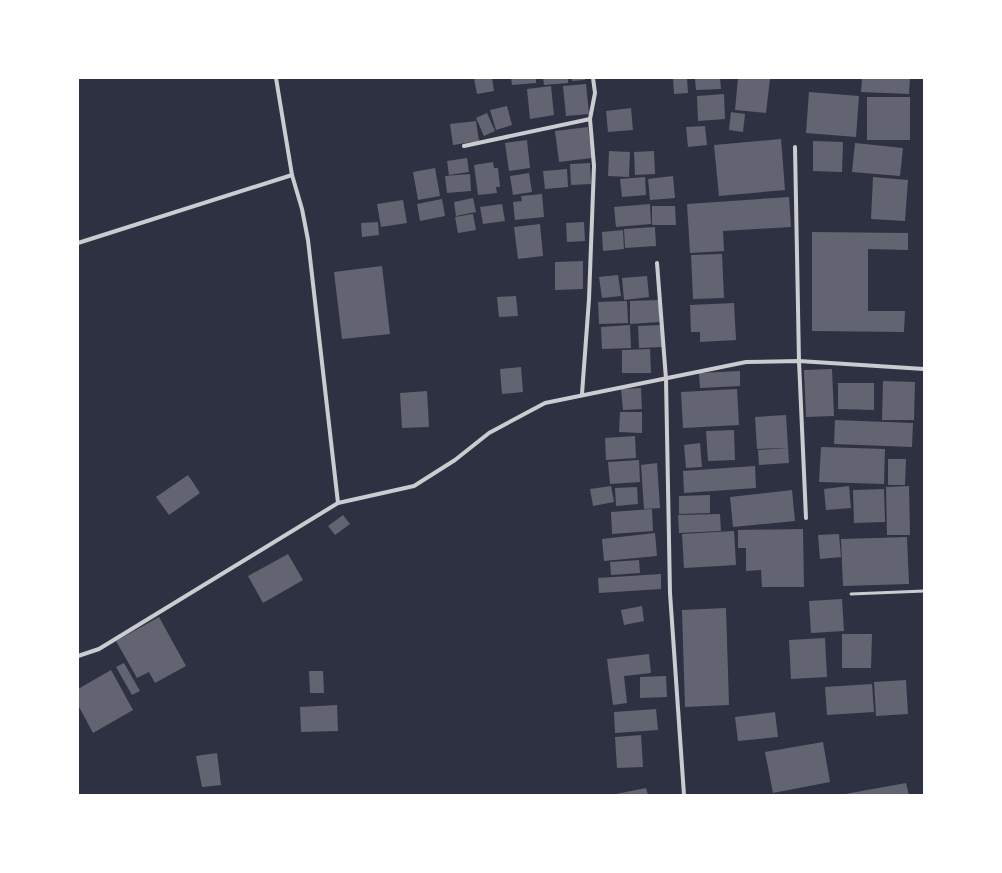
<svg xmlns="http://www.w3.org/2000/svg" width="1002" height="873" font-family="'Work Sans',sans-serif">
<rect width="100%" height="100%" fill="#2d3142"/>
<g fill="#626471">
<path d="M474,78H492L494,91L477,94Z"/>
<path d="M511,78H536V83L512,85Z"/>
<path d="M543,78H568V83L544,85Z"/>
<path d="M572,78H585V80L572,81Z"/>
<path d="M673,78H687L688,93L674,94Z"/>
<path d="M695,78H720L721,89L696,90Z"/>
<path d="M738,78L770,79L766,113L735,110Z"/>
<path d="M862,78H910L909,94L861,92Z"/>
<path d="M586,84L589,114L566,116L563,86Z"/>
<path d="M551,86L554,115L530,119L527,89Z"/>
<path d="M809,92L859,96L856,137L806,133Z"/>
<path d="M724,94L725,119L698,121L697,96Z"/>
<rect x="867" y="97" width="43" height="43"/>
<path d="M507,106L512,125L496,130L490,110Z"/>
<path d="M631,108L633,130L608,132L606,111Z"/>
<path d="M731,112L745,114L743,132L729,130Z"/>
<path d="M487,113L495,131L484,136L476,118Z"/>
<path d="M476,121L479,141L453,145L450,124Z"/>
<path d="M705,126L707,145L688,147L686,127Z"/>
<path d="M588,127L592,158L559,162L555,131Z"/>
<path d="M781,139L785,190L719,196L714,145Z"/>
<path d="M527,140L530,168L509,171L505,143Z"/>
<path d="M813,141L843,142L842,172L813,171Z"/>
<path d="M855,143L903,148L900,176L852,172Z"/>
<path d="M609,151L630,152L629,177L608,176Z"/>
<path d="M654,151L655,174L635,175L634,152Z"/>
<path d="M467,158L469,172L449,175L447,161Z"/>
<path d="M493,162L494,168H498L500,187H496L497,193L478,195L474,165Z"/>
<path d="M590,163L591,184L571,185L570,164Z"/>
<path d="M435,168L440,196L418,200L413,172Z"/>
<path d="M567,169L568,187L545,189L543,171Z"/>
<path d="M529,173L532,192L513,195L510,176Z"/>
<path d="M470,174L471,191L447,193L445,176Z"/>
<path d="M673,176L675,198L650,200L648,179Z"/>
<path d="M645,177L646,195L622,197L620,179Z"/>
<path d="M873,177L908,180L905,221L871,219Z"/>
<path d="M542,194L544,217L515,220L513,202L522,201L521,196Z"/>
<path d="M789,197L791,227L723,231L724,251L690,253L687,204Z"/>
<path d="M473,198L476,212L456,216L454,202Z"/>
<path d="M442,199L445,216L420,221L417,204Z"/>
<path d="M403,200L407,223L381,227L377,204Z"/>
<path d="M502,204L505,221L483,224L480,207Z"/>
<path d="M650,204L651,224L616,227L614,207Z"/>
<path d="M652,206H675L676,225H652Z"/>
<path d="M473,214L476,230L458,233L455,217Z"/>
<path d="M378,222L379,235L362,237L361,223Z"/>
<path d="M584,222L585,241L567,242L566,223Z"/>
<path d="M540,224L543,256L518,259L514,227Z"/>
<path d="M655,227L656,246L625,248L624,229Z"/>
<path d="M623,230L624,249L603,251L602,232Z"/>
<path d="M812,232L908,233V250L868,249V311H905L904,332L812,331Z"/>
<path d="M722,254L724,298L693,299L691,255Z"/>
<path d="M583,261V289L555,290V262Z"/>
<path d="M382,266L390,334L342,339L334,272Z"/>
<path d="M618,275L621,296L602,298L599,277Z"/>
<path d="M647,276L649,297L624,300L622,278Z"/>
<path d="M516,296L518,316L499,317L497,297Z"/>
<path d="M659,300L660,322L630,324V301Z"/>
<path d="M627,301L628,323L599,324L598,302Z"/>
<path d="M734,303L736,340L700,342V332H691L690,305Z"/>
<path d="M630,325L631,348L602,349L601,327Z"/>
<path d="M661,325L662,347L639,348L638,326Z"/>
<path d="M650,349L651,373H622V350Z"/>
<path d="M521,367L523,392L502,394L500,369Z"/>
<path d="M832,369L834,416L806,417L804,370Z"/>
<path d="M740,371V386L700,388L699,373Z"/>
<path d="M883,381L915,382L914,420H882Z"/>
<path d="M838,383H874V410L838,409Z"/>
<path d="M641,388L642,409L623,410L621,389Z"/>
<path d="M737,389L739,425L683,428L681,392Z"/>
<path d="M427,391L429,427L402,428L400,393Z"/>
<path d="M620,412H642V433L619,432Z"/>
<path d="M786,415L788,448L757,449L755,417Z"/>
<path d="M835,420L913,423L912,447L834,444Z"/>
<path d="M734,430L735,460L708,461L706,431Z"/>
<path d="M635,436L636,458L606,460L605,438Z"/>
<path d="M700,443L702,467L686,468L684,445Z"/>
<path d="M821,447L885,449L884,484L819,482Z"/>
<path d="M788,448L789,463L759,465L758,450Z"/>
<path d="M888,459H906L905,485H888Z"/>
<path d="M639,460L640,482L610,484L608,462Z"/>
<path d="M657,463L660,508L644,509L641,465Z"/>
<path d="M755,466L756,488L684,493L683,471Z"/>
<path d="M188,475L200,493L169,515L156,497Z"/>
<path d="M611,486L614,502L593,506L590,489Z"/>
<path d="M849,486L851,508L826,510L824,489Z"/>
<path d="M909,486L910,535H887L886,487Z"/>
<path d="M637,487L638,504L616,506L615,488Z"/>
<path d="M884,489L885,522L854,523L853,490Z"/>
<path d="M792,490L795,521L733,527L730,497Z"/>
<path d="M710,495V513L679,514V496Z"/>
<path d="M652,509L653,531L612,534L611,512Z"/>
<path d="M720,514L721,531L679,533L678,515Z"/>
<path d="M343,515L350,524L335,535L328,526Z"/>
<path d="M803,529L804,587H762L761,570L746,571V548H738V530Z"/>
<path d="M734,531L736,565L684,568L682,534Z"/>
<path d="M655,533L657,556L604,561L602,539Z"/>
<path d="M839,534L841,557L820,559L818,535Z"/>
<path d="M907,537L909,584L843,586L841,539Z"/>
<path d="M288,554L303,580L263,603L248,576Z"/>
<path d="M639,560L640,573L611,575L610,562Z"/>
<path d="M661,574V589L599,593L598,578Z"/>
<path d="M842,599L844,631L811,633L809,601Z"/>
<path d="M642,606L644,621L624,625L621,610Z"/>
<path d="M726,608L729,705L685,707L682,610Z"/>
<path d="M159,617L186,666L155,683L149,672L137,678L116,641Z"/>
<path d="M842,634H872L871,668H842Z"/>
<path d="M825,638L827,677L791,679L789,640Z"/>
<path d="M649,654L651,673L624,676L627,703L613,705L607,659Z"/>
<path d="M124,663L140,691L132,695L116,667Z"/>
<path d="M111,670L133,710L93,733L78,705V689Z"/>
<path d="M309,671H323L324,693H310Z"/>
<path d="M666,676L667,697L640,698V677Z"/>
<path d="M906,680L908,714L876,716L874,682Z"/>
<path d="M872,684L874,712L827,715L825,687Z"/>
<path d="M337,705L338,731L301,732L300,707Z"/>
<path d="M656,709L658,730L615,733L614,712Z"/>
<path d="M775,712L778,737L738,741L735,717Z"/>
<path d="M641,735L643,767L617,768L615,737Z"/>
<path d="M823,742L830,782L773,793L765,752Z"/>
<path d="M217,753L221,785L202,787L196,756Z"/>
<path d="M906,783L909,795H845V794Z"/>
<path d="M646,788L648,795H617L616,794Z"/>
</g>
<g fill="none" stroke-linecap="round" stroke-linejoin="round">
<path stroke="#caccd0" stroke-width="3" d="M851,594L924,591"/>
<g stroke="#caccd0" stroke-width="4">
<path d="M276,78L292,175L302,209L308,240L338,503"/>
<path d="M464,146L590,119"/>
<path d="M795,147L799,361L806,518"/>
<path d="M78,243L292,175"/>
<path d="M657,263L666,379L670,593L684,795"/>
<path d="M582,394L589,299L594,166L590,119L595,93L593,78"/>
<path d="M78,656L99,649L338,503L414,486L455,460L489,433L545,403L746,362L799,361L924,369"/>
</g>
</g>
<rect width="1002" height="873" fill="none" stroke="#ffffff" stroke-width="158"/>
</svg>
